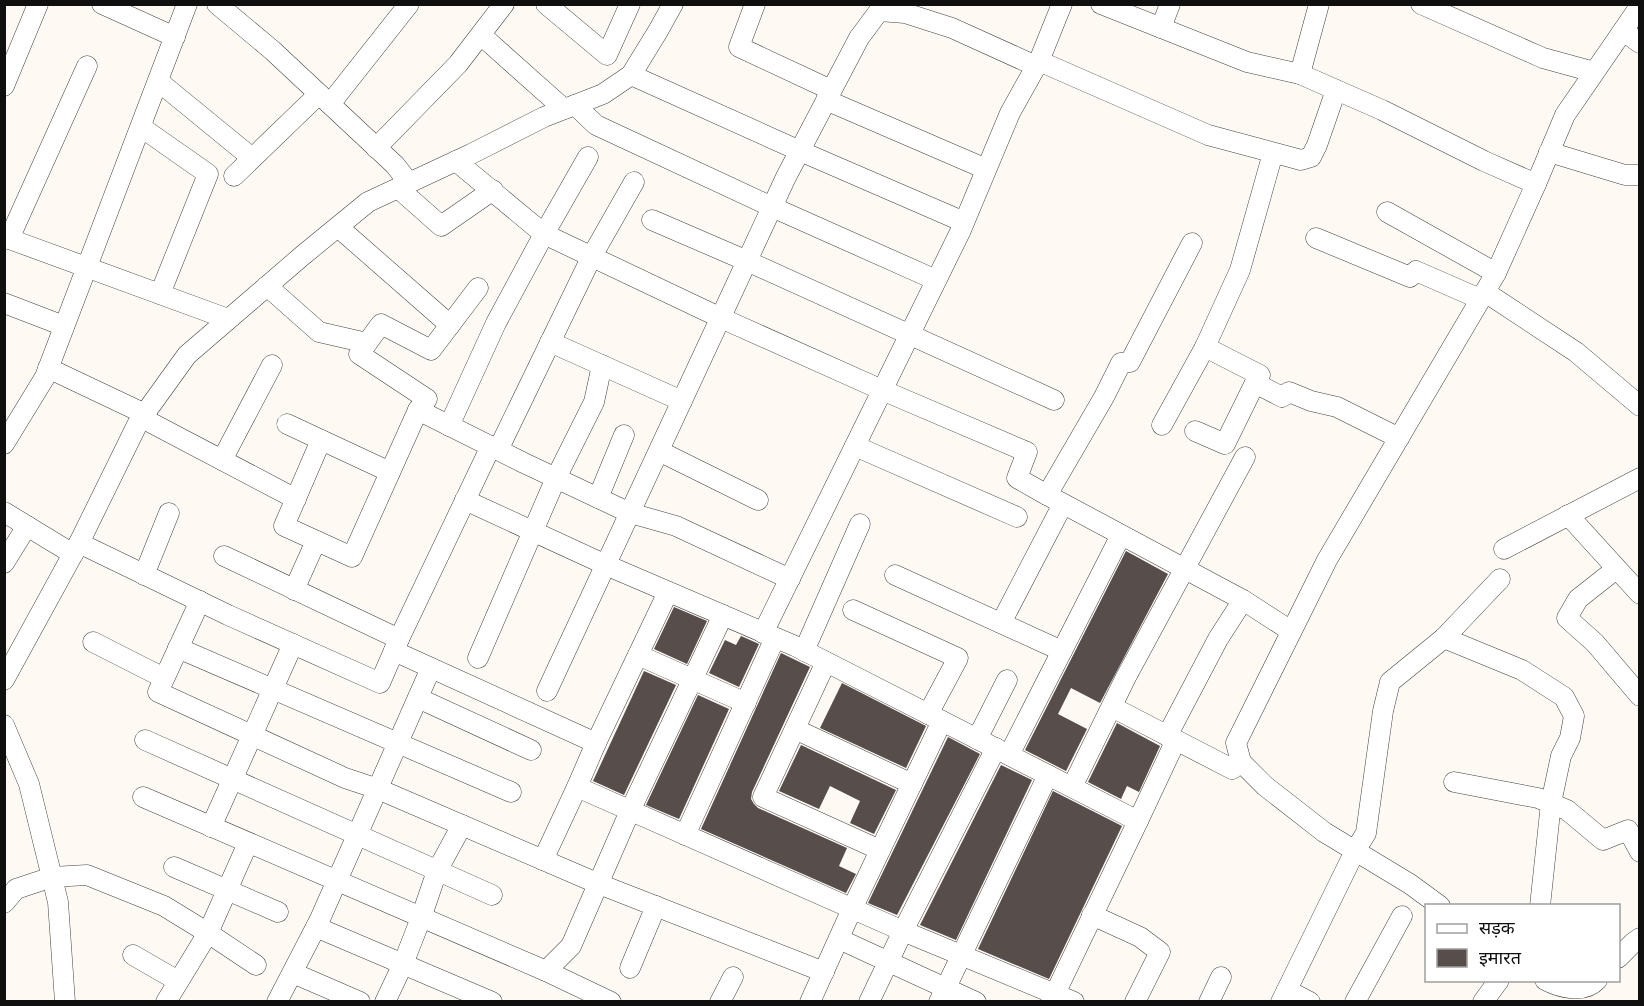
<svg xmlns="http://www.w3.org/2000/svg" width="1644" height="1006" font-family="'Times New Roman','Noto Sans Devanagari',serif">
<rect width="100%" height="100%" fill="#fef9f2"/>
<g fill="#574e4c">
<path d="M1126,551L1168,574L1100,703L1071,688L1058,714L1087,729L1066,771L1025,750Z"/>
<path d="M674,607L707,621L687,664L654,649Z"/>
<path d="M741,636L759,644L739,687L709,673L725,640L736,645Z"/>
<path d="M781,653L810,667L752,792L751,799L754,804L758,808L847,848L839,866L856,874L846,893L701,829Z"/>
<path d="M644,671L676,685L624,795L593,781Z"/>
<path d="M842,683L926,726L906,768L820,728Z"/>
<path d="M698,695L729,709L679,819L646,805Z"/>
<path d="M1117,723L1160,746L1139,792L1127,786L1121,799L1088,782Z"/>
<path d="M948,737L980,754L897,915L868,903Z"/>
<path d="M801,745L896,790L874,834L850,823L860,801L830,786L819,809L779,791Z"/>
<path d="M1001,765L1032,780L956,940L920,925Z"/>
<path d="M1053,791L1122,826L1049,979L978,949Z"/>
</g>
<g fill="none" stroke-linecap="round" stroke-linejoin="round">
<defs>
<g id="minor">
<path d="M102,4L175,37"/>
<path d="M217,4L272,50L395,165L409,183"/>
<path d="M546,4L607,55L630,4"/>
<path d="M755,4L739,47L831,90"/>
<path d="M1101,4L1247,62L1300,74L1382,110L1484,161L1536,184"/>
<path d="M1421,4L1543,58L1594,72"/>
<path d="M1161,28L1170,4"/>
<path d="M1623,31L1640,43"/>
<path d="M481,35L564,109"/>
<path d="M1039,61L1208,135L1301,160L1311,157L1317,145L1336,90"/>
<path d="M1300,74L1319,4"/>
<path d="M631,75L800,151L964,222"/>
<path d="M158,81L252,158"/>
<path d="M4,86L38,4"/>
<path d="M826,100L986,169"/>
<path d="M330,104L409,4"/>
<path d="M575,105L596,125L772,207L936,280"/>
<path d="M141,127L208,174L160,294"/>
<path d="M376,148L458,64L504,4"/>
<path d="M1549,152L1625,175H1640"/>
<path d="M456,161L544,234L721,318L882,390L1027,452L1017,478L1047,495"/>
<path d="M234,176L319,94"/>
<path d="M398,188L441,226L493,190"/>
<path d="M1387,212L1496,273"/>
<path d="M652,220L747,261L1054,400"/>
<path d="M338,227L450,325"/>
<path d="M4,237L228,319"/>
<path d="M1316,238L1410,277L1416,271L1480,299"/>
<path d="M9,239L87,66"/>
<path d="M1192,243L1130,362L1121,363L1104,397L1047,495L1243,600L1291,631"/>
<path d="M267,286L319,332L367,343"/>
<path d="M1485,292L1576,352L1640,406"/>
<path d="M4,303L64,326"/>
<path d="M550,342L682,401"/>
<path d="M1205,347L1260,375L1255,383"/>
<path d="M48,368L145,414"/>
<path d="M418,410L524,463L630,513L676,526L790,579"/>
<path d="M142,418L296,499"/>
<path d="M287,424L390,472"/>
<path d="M1162,425L1205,347L1240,270L1273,153"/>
<path d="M449,426L496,323L544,234L588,157"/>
<path d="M1195,431L1225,444L1255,383L1282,397L1289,392L1311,401L1337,407L1399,438"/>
<path d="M321,440L284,526L352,557L418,410L427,399L359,354L381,324L431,350L478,288"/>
<path d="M4,444L45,377L187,4"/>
<path d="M855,446L1017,517"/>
<path d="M498,450L592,256L634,182"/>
<path d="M659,451L758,500"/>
<path d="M222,460L272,365"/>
<path d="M598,498L624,435"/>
<path d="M465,500L606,565L795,646L1138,821"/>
<path d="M4,512L73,554"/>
<path d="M1568,515L1640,594"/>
<path d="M79,543L228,615L380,683L399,639L491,446"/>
<path d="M1504,549L1640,478"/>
<path d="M224,556L399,639"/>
<path d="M4,563L27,526"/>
<path d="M1616,569L1578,599L1567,618L1595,643L1640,696"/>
<path d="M144,575L169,513"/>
<path d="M895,575L1062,651"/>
<path d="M294,590L316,541"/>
<path d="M200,601L158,692L345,778L378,789L599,884L824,972"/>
<path d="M853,610L958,658L928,714"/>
<path d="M1001,623L1063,504"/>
<path d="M763,633L961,230L1010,113L1039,61L1062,4"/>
<path d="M1444,638L1522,670L1564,697L1574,716L1570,738L1561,756L1551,803L1540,906"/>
<path d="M93,642L164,678"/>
<path d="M178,648L511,792"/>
<path d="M394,651L596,743"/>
<path d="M804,651L860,524"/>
<path d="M638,655L746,703"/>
<path d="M478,658L556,478L594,402L602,365"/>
<path d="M826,662L763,797L880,850"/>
<path d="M4,680L79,543L138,423L187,355L302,256L368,202L471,154L544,117L603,94L631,75L658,31L673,4"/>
<path d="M547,691L786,177L859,38L879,11L905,13L952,28L1036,66"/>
<path d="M418,698L531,750"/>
<path d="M1112,707L1232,769L1241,762"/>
<path d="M4,725L29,784L58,902L65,1002"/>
<path d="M795,729L912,784"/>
<path d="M1167,736L1218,639L1243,600"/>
<path d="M977,739L1007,680"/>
<path d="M145,740L492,895"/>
<path d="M1009,755L1121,535"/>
<path d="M1454,782L1538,798L1567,810L1603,840L1628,830L1640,852"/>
<path d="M577,787L903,931L1074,1002"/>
<path d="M1072,787L1126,677L1245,457"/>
<path d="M143,797L546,971L611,1002"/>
<path d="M211,827L293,644"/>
<path d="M685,835L775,638"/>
<path d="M543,860L577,787L596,743L668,592"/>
<path d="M174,867L278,912"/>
<path d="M4,903L16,889L52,877L87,875L164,906L208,933L256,965"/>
<path d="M1440,906L1410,884L1324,832L1265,786L1241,762L1236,743L1327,560L1496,273L1536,184L1565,115L1640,6"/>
<path d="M1092,915L1140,937L1160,952L1135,1002"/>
<path d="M316,927L492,1002"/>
<path d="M839,939L976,1002"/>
<path d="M133,955L178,981"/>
<path d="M1618,958L1633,943L1640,938"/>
<path d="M630,968L656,906"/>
<path d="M546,971L571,946L630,811L723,615"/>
<path d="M293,973L360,1002"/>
<path d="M1545,980C1560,988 1584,994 1597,980"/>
<path d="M1287,990L1310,1002"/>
<path d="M166,1002L208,933L248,843"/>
<path d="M277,1002L320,919L431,668"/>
<path d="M385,1002L403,964L421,918L437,871L462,825"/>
<path d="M720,1002L733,977"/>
<path d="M810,1002L852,909L942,721"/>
<path d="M869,1002L903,931L996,748"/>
<path d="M939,1002L1048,775"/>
<path d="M1051,1002L1138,821L1176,740"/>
<path d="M1209,1002L1221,977"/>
<path d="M1281,1002L1355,851L1366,833L1383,711L1390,682L1444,638L1500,579"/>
<path d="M1355,1002L1402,916"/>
<path d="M1483,1002L1499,980"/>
</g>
</defs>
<use href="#minor" stroke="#424242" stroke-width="21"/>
<use href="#minor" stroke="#fff" stroke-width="20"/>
</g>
<rect width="1644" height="1006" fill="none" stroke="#0f0f0f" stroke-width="12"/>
<rect x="1425" y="904" width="195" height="78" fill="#ffffff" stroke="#9f9f9f" stroke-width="1.5"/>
<rect x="1437" y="924" width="30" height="9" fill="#ffffff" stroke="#9f9f9f" stroke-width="1.5"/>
<text x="1479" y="934" font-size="18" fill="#0f0f0f">सड़क</text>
<rect x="1437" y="949" width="30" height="18" fill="#574e4c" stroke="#9f9f9f" stroke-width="1.5"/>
<text x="1479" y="964" font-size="18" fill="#0f0f0f">इमारत</text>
</svg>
